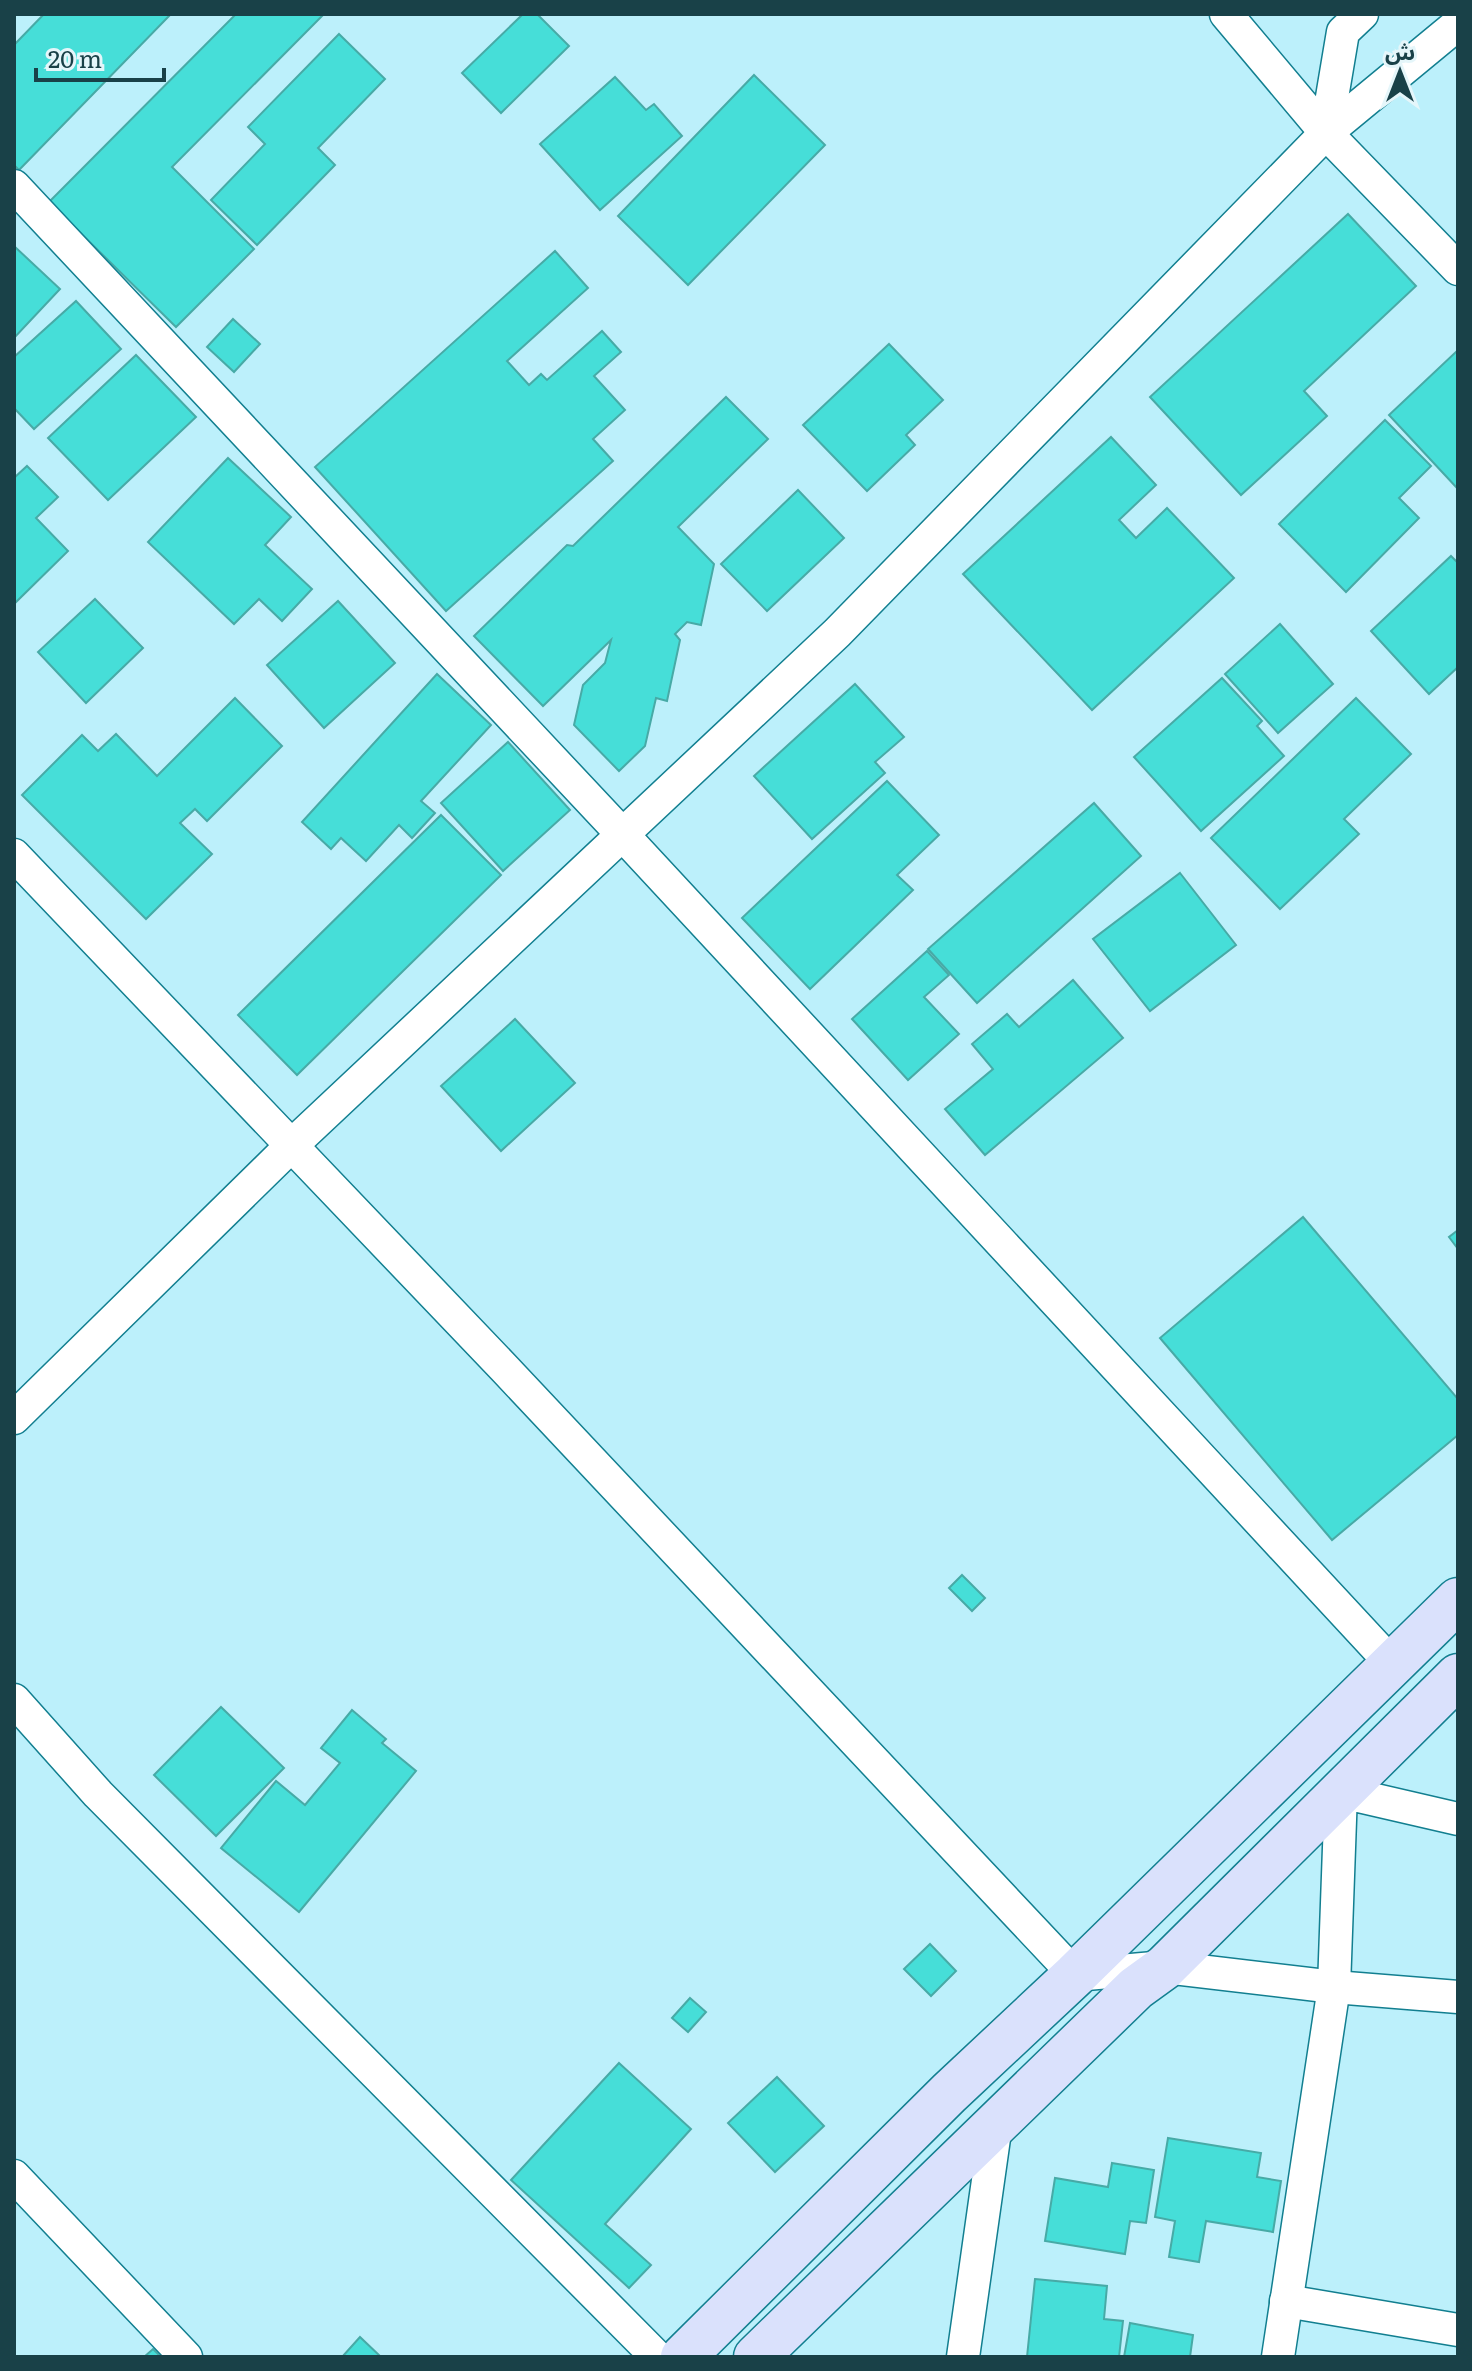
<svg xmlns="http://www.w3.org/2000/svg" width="1472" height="2371" font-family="Literata,'Noto Sans Arabic',serif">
<rect width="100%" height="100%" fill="#bcf0fb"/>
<g fill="#46ded8" stroke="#47aaa6" stroke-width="2">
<path d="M44,14H171L19,170L14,165V45Z"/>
<path d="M236,14H324L172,167L254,249L176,327L49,202Z"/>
<path d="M523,14H537L569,46L501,113L462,73Z"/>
<path d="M339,34L385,79L318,148L335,165L257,245L211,200L265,144L248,127Z"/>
<path d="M754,75L825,145L688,285L618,216Z"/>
<path d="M615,77L646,110L654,104L682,136L600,210L540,144Z"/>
<path d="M1348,214L1416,286L1304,391L1327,416L1241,495L1150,397Z"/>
<path d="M14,246L60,289L14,338Z"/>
<path d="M555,251L588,288L507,361L529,385L541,374L547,380L602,331L621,352L594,376L625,410L593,439L613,461L446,611L315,467Z"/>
<path d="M76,301L121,349L34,429L14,408V357Z"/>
<path d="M233,319L260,344L234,372L207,347Z"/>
<path d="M889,344L943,400L906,435L915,445L867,491L803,425Z"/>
<path d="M1458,350V487L1457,488L1389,415Z"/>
<path d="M136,355L196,417L108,500L48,438Z"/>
<path d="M726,397L768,439L678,527L714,564L701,625L687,622L675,634L680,640L667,701L656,698L645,746L619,771L574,725L583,685L605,663L611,640L543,706L474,636L567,545L573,546Z"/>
<path d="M1385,420L1431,466L1399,498L1419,518L1346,592L1279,524Z"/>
<path d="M1111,437L1156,485L1119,520L1136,538L1167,508L1234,578L1092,710L963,574Z"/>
<path d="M228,458L291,517L265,545L312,589L282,621L259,599L234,624L148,542Z"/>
<path d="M27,466L58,497L36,518L68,551L14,604V478Z"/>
<path d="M798,490L844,538L767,611L721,564Z"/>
<path d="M1451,556L1458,563V667L1429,694L1371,631Z"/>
<path d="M95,599L143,648L86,703L38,652Z"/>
<path d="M338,601L395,663L324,728L267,665Z"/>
<path d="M1280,624L1333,684L1278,733L1225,674Z"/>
<path d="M437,674L491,725L421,801L435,813L412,838L399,825L366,861L341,838L331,849L302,822Z"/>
<path d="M1222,678L1262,721L1257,726L1284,756L1201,831L1134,757Z"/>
<path d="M855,684L904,737L875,762L885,773L812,839L754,776Z"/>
<path d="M235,698L282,746L207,821L195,809L180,823L212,854L146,919L22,795L82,735L98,751L116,734L157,776Z"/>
<path d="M1356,698L1411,754L1344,819L1359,834L1280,909L1211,838Z"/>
<path d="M508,742L570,810L503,871L441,803Z"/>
<path d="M887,781L939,835L897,875L913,890L810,989L742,918Z"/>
<path d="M1094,803L1141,856L977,1003L928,949Z"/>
<path d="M441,815L501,875L297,1075L238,1015Z"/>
<path d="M1180,873L1236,945L1150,1011L1093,939Z"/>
<path d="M927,951L949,975L924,997L959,1034L908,1080L852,1019Z"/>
<path d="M1073,980L1123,1038L985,1155L945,1109L993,1069L972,1044L1007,1014L1019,1027Z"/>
<path d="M515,1019L575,1083L501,1151L441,1086Z"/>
<path d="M1303,1217L1458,1399V1435L1332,1540L1160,1338Z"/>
<path d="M1458,1230V1249L1449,1237Z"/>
<path d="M962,1575L985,1598L972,1611L949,1588Z"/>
<path d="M221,1707L284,1768L216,1836L154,1775Z"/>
<path d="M352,1710L386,1739L382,1743L416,1771L299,1912L221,1848L276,1781L305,1805L340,1763L321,1748Z"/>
<path d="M930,1944L956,1971L931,1996L904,1969Z"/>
<path d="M690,1998L706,2012L688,2032L672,2018Z"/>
<path d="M619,2063L691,2129L605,2224L651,2265L629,2288L511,2180Z"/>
<path d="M777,2077L824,2126L775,2172L728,2123Z"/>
<path d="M1168,2138L1261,2153L1257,2177L1281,2181L1273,2232L1206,2221L1199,2262L1169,2257L1175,2221L1155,2217Z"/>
<path d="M1112,2163L1154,2170L1146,2223L1130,2221L1125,2254L1045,2241L1055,2178L1108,2187Z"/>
<path d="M1035,2279L1107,2286L1104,2319L1123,2321L1119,2357H1027Z"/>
<path d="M1130,2323L1193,2335L1190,2357H1124Z"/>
<path d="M360,2337L381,2357H342Z"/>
<path d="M153,2349L161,2357H144Z"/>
</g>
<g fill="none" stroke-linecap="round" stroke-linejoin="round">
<defs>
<g id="street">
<path d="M1226,14L1326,133L1458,269"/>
<path d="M1326,133L1343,32L1362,14"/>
<path d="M14,186L622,834L1392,1664"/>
<path d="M14,855L505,1369L1075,1975L1165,1967L1334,1987L1458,1997"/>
<path d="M14,1418L292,1145L837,633L1326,133L1458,24"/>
<path d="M14,1700L98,1794L657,2357"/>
<path d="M14,2176L186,2357"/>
<path d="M1286,2301L1458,2330"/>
<path d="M963,2357L996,2124"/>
<path d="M1278,2357L1334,1987L1341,1792L1458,1819"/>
</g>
<g id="secondary">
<path d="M683,2357L949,2093L1075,1975L1458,1600"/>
<path d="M756,2357L1136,1988L1165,1967L1458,1676"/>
</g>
</defs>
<use href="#street" stroke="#127f90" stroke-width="35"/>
<use href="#secondary" stroke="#127f90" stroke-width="47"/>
<use href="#street" stroke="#fff" stroke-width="32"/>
<use href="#secondary" stroke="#dae1fc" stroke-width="44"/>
</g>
<rect width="1472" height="2371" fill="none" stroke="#194148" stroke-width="32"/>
<g transform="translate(1400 72)" stroke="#e5f6fa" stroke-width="6" paint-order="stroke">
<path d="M0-6L14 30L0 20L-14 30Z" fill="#194148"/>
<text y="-12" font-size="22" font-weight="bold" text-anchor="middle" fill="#194148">ش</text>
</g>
<path d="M36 68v12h128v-12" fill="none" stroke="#194148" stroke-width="4"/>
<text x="48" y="68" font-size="24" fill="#194148" stroke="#e5f6fa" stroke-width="6" paint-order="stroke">20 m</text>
</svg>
